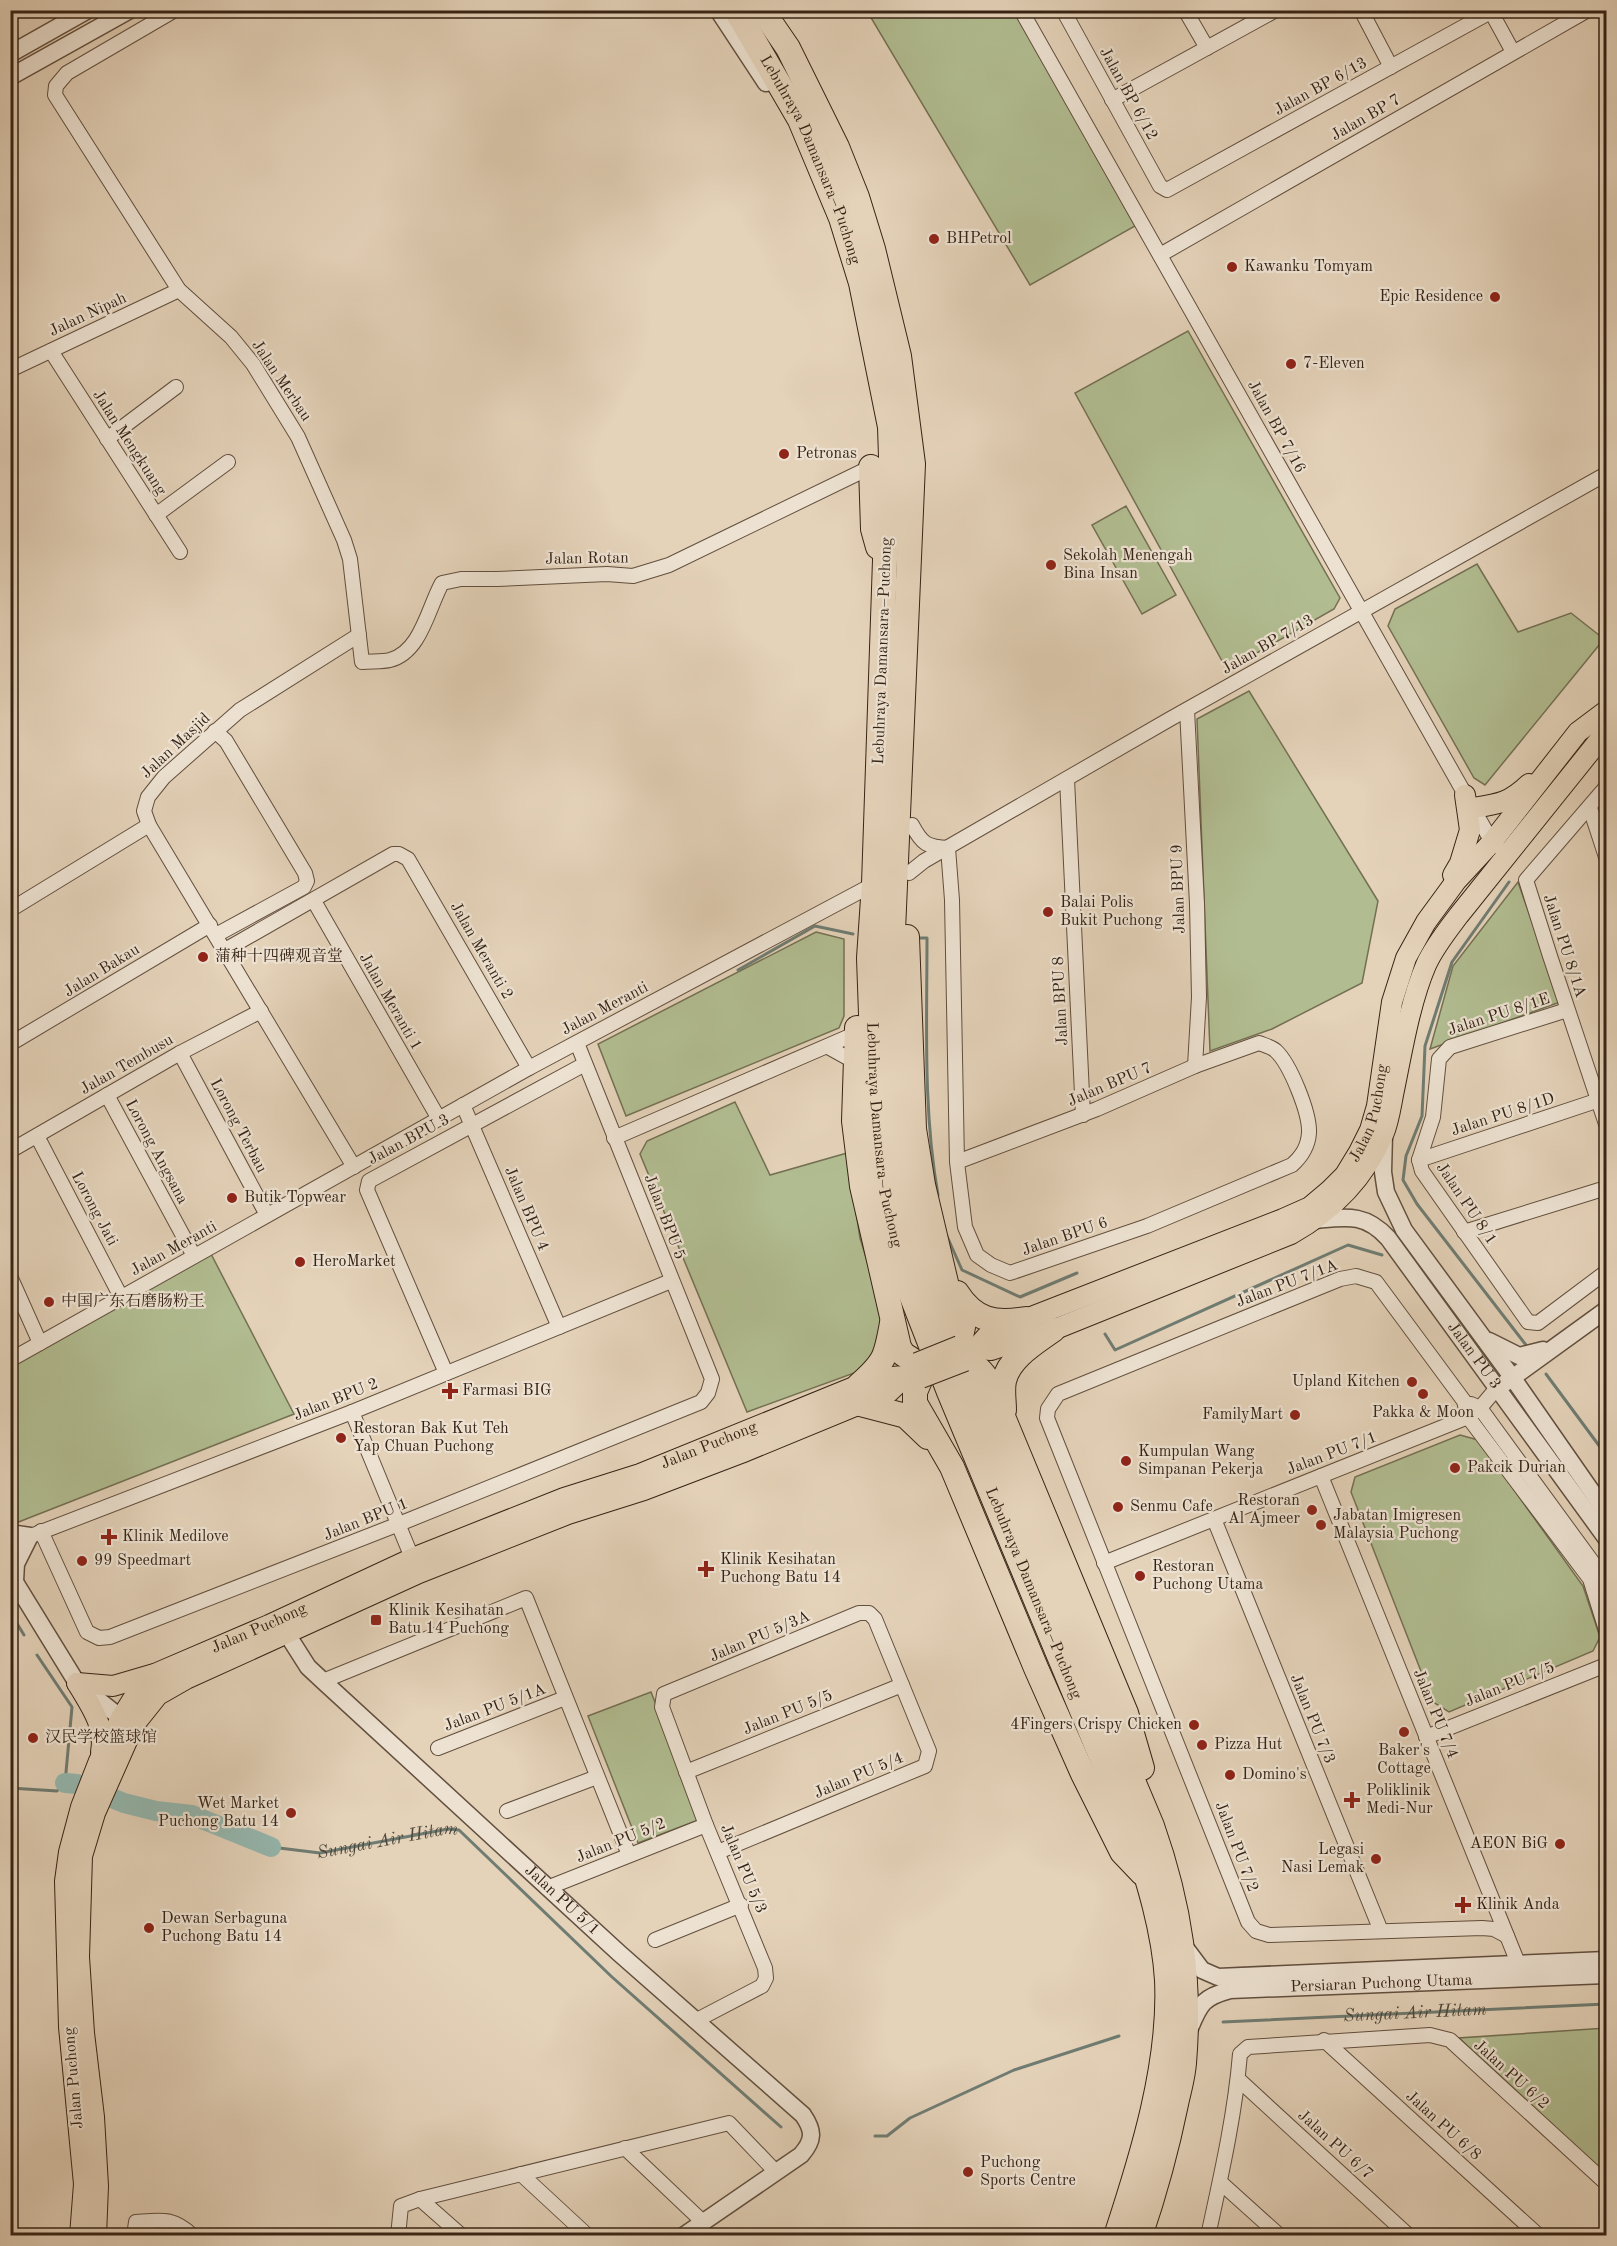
<svg xmlns="http://www.w3.org/2000/svg" width="1617" height="2246" font-family="'Old Standard TT','Noto Serif SC',serif">
<rect width="100%" height="100%" fill="#e4d2b9"/>
<filter id="stains"><feTurbulence type="fractalNoise" baseFrequency=".00333" numOctaves="4"/><feColorMatrix values="0 0 0 0 .2 0 0 0 0 .09 0 0 0 0 .02 0 0 0 .5 -.17"/></filter>
<radialGradient id="worn" r=".72"><stop offset=".6" stop-color="#630" stop-opacity="0"/><stop offset="1" stop-color="#630" stop-opacity=".3"/></radialGradient>
<g fill="#b1bd91" stroke="#747053" stroke-width="1.5">
<path d="M867,11H1016L1135,226L1030,285Z"/>
<path d="M1188,331L1340,598L1334,609L1227,670L1075,393Z"/>
<path d="M1126,506L1176,595L1142,614L1092,525Z"/>
<path d="M1477,564L1518,632L1571,613L1604,639L1485,785L1474,778L1388,626L1395,609Z"/>
<path d="M1249,691L1378,901L1362,983L1272,1029L1210,1051L1197,719Z"/>
<path d="M1518,882L1560,1002L1430,1049L1453,966Z"/>
<path d="M816,932L844,939V1016L839,1028L626,1116L598,1044Z"/>
<path d="M735,1102L770,1175L847,1153L860,1238L883,1313L884,1337L868,1368L747,1412L640,1154L647,1141Z"/>
<path d="M210,1252L294,1414L16,1523L11,1513V1365Z"/>
<path d="M1460,1435L1478,1440L1583,1586L1600,1637L1593,1651L1449,1712L1433,1702L1351,1492L1355,1477Z"/>
<path d="M651,1692L701,1819L638,1843L588,1716Z"/>
<path d="M1606,2028V2174L1459,2038Z"/>
</g>
<g fill="none" stroke-linecap="round" stroke-linejoin="round">
<g stroke="#6f7c72" stroke-width="3">
<path d="M1509,882L1452,962L1425,1046L1422,1116L1406,1156L1403,1180L1417,1204L1526,1345"/>
<path d="M917,938H927C927,1024 923,1110 938,1195"/>
<path d="M738,970L815,926L853,934"/>
<path d="M946,1234L962,1270L1020,1297L1077,1273"/>
<path d="M1105,1334L1115,1350L1348,1245L1382,1255"/>
<path d="M1546,1374L1606,1455"/>
<path d="M10,1612L24,1635"/>
<path d="M10,1788L57,1791L65,1783L72,1707L37,1655"/>
<path id="s1" d="M271,1847L320,1853L448,1829L459,1830L612,1977L781,2127"/>
<path id="s2" d="M1223,2022L1606,2004"/>
<path d="M875,2136H887L910,2118L1014,2070L1119,2036"/>
</g>
<path stroke="#95b8b0" stroke-width="20" d="M65,1783L77,1784L124,1803L156,1811L192,1815L271,1847"/>
<defs>
<g id="minor">
<path d="M175,10L67,73L56,86L55,95L179,290L231,337L253,364L298,437L344,540L350,559L362,662C371,661 382,662 390,660C421,652 428,608 442,583L461,579H497L607,574L633,576L669,565L871,467"/>
<path d="M1021,10L1492,842L1497,846"/>
<path d="M1063,10L1160,186L1167,190L1494,10"/>
<path d="M1185,10L1207,48"/>
<path d="M1361,10L1391,67"/>
<path d="M1490,10L1513,52"/>
<path d="M1112,100L1276,10"/>
<path d="M1160,255L1588,10"/>
<path d="M51,351L180,552"/>
<path d="M10,370L179,290"/>
<path d="M107,439L176,387"/>
<path d="M156,515L228,462"/>
<path d="M1187,710L1197,904L1199,997L1195,1066"/>
<path d="M215,731L226,741L305,873L307,881L304,887L216,935"/>
<path d="M1067,779L1083,1115"/>
<path d="M1606,787L1526,880L1550,956L1606,1124"/>
<path d="M1590,808L1606,857"/>
<path d="M912,825C922,844 927,847 948,848"/>
<path d="M948,848L952,900L957,1162L965,1227L977,1255L991,1265L1010,1273L1147,1226L1292,1165C1302,1156 1308,1147 1309,1133C1310,1113 1290,1064 1276,1051C1272,1047 1264,1045 1259,1043L1195,1066L1097,1109L957,1162"/>
<path d="M909,873L924,861L1170,719L1606,474"/>
<path d="M314,901L439,1119"/>
<path d="M10,910L149,825"/>
<path d="M225,950L393,854H399L408,859L529,1068"/>
<path d="M1567,1010L1450,1047L1439,1059L1433,1117L1419,1160L1422,1171L1528,1322L1538,1323L1606,1272"/>
<path d="M10,1044L210,925"/>
<path d="M828,1047L855,1062"/>
<path d="M180,1053L267,1215"/>
<path d="M107,1095L194,1256"/>
<path d="M463,1105L559,1327"/>
<path d="M37,1136L121,1297"/>
<path d="M614,1138L857,1033"/>
<path d="M10,1151L180,1053L261,1011"/>
<path d="M1419,1160L1605,1098"/>
<path d="M354,1167L149,825L144,811L148,797L164,777L240,710L359,635"/>
<path d="M1464,1232L1606,1188"/>
<path d="M10,1276L40,1343"/>
<path d="M10,1360L529,1068L874,884"/>
<path d="M446,1373L367,1190L369,1181L585,1064"/>
<path d="M1471,1404L1480,1408L1599,1571L1606,1589"/>
<path d="M352,1412L415,1565"/>
<path d="M1321,1476L1518,1963"/>
<path d="M1214,1519L1381,1931"/>
<path d="M41,1531L87,1632L99,1638L110,1637L399,1524L701,1402L708,1393L712,1379L577,1043"/>
<path d="M10,1544L352,1412L671,1281"/>
<path d="M1104,1563L1468,1417L1480,1408L1496,1389"/>
<path d="M323,1681L526,1598L629,1855"/>
<path d="M1426,1737L1606,1665"/>
<path d="M438,1748L565,1698"/>
<path d="M686,1772L902,1685"/>
<path d="M507,1811L597,1777"/>
<path d="M547,1888L706,1825"/>
<path d="M1507,1936L1494,1929L1482,1928L1269,1935L1256,1931L1248,1922L1047,1418L1048,1409L1058,1394L1340,1279L1356,1276L1376,1282L1464,1401L1468,1417L1590,1579L1606,1630"/>
<path d="M655,1940L741,1905"/>
<path d="M695,2021L762,1986L766,1978L765,1968L706,1825L662,1707L664,1694L859,1613H869L875,1619L929,1751L925,1766L718,1852"/>
<path d="M1324,2040L1539,2236"/>
<path d="M1238,2079L1409,2236"/>
<path d="M625,2148L703,2222"/>
<path d="M521,2174L588,2236"/>
<path d="M1220,2182L1280,2236"/>
<path d="M420,2199L462,2236"/>
<path d="M10,2232L17,2236"/>
<path d="M134,2236L136,2222C162,2220 173,2217 193,2236"/>
<path d="M398,2236L401,2206L420,2199L729,2123L775,2171"/>
<path d="M1208,2236C1221,2176 1235,2115 1240,2054L1248,2047L1430,2035L1450,2040L1606,2183"/>
</g>
<g id="tertiary">
<path d="M718,10L766,83"/>
<path d="M10,54L88,10"/>
<path d="M10,77L130,10"/>
<path d="M1384,1134L1383,1172L1386,1192L1404,1230L1512,1377L1606,1512"/>
<path id="s3" d="M1315,1220C1347,1217 1365,1213 1388,1238L1606,1538"/>
<path d="M1489,1341L1519,1356L1543,1350"/>
<path d="M1505,1383L1606,1310"/>
<path d="M10,1533L30,1536L16,1564L15,1581"/>
<path d="M10,1574L77,1683L121,1718L131,1723"/>
<path id="s4" d="M287,1634L308,1667L323,1681L619,1953L803,2115C814,2131 814,2140 801,2155L683,2236"/>
<path d="M1184,1946L1202,1970L1218,1977L1606,1960"/>
<path id="s5" d="M1190,2028C1200,2003 1204,1997 1230,1990L1606,1975"/>
</g>
<g id="primary">
<path d="M1473,808C1499,804 1509,803 1529,784"/>
<path d="M1453,875L1460,863L1470,830L1465,795"/>
<path d="M968,1348L991,1350L1053,1330L1291,1234C1332,1211 1364,1179 1383,1135C1389,1122 1391,1104 1394,1090C1402,1051 1410,1002 1426,965C1434,947 1447,931 1459,915L1601,738L1606,734"/>
<path id="s6" d="M965,1361L986,1337L1026,1319L1283,1219L1310,1207L1329,1191L1345,1175L1359,1152L1370,1130L1377,1106L1392,1002L1406,958L1426,922L1456,881L1492,842L1578,732L1606,711"/>
<path d="M77,1683C90,1705 106,1726 101,1752"/>
<path d="M77,1683L113,1686L154,1674"/>
<path id="s7" d="M80,2236L84,2184L69,2027L65,1881L69,1852L81,1807L99,1761L121,1718L136,1694L157,1673L269,1625L413,1558L564,1498L640,1474L859,1385C880,1379 899,1373 921,1378"/>
<path d="M96,2236L98,2186L94,2117L84,2033L79,1957L82,1856L95,1813L134,1725L158,1695L186,1679L419,1573L568,1514L644,1490L741,1453L889,1392L910,1372"/>
</g>
<g id="motorway">
<path id="s8" d="M736,10L800,120L841,218L861,283L890,427L892,487L885,560L874,884L869,958L874,1098L883,1190L903,1274L949,1392L1133,1833C1148,1880 1164,1930 1167,1980C1171,2064 1142,2157 1116,2236"/>
<path d="M762,10L788,48L837,147L857,197L873,249L899,356L913,464L891,978L895,1104L907,1202L927,1280L966,1384L1152,1826C1180,1905 1191,1980 1184,2063C1183,2077 1179,2090 1176,2104C1167,2148 1155,2192 1140,2236"/>
<path d="M871,467L873,529L878,547"/>
<path d="M907,937L914,1129L923,1185L948,1291L964,1322L959,1346"/>
<path d="M857,1028L854,1121L862,1186L899,1347L903,1354L917,1363"/>
<path d="M957,1293C975,1321 995,1324 1026,1319"/>
<path d="M965,1361C977,1366 983,1371 989,1383L1126,1713L1142,1768"/>
<path d="M921,1378L915,1392V1403L952,1467L1036,1668L1083,1774L1122,1852L1142,1873"/>
<path d="M859,1385C885,1362 886,1357 892,1323"/>
<path d="M860,1404L906,1416L928,1437"/>
<path d="M1004,1410C1004,1401 1002,1390 1004,1381C1009,1358 1035,1343 1053,1330"/>
</g>
</defs>
<use href="#minor" stroke="#624f3e" stroke-width="16"/>
<use href="#tertiary" stroke="#624f3e" stroke-width="19"/>
<use href="#primary" stroke="#362315" stroke-width="22"/>
<use href="#motorway" stroke="#362315" stroke-width="26"/>
<use href="#minor" stroke="#ede2d2" stroke-width="14"/>
<use href="#tertiary" stroke="#ede2d2" stroke-width="16"/>
<use href="#primary" stroke="#e4d2b9" stroke-width="20"/>
<use href="#motorway" stroke="#e4d2b9" stroke-width="24"/>
<defs>
<g id="primary-bridge">
<path d="M917,1363L959,1346"/>
<path d="M921,1378L965,1361"/>
</g>
</defs>
<use href="#primary-bridge" stroke="#362315" stroke-width="22" stroke-linecap="butt"/>
<use href="#primary-bridge" stroke="#e4d2b9" stroke-width="20"/>
</g>
<g fill="#8f2418" stroke="#ede2d2" stroke-width="2">
<circle cx="934" cy="239" r="6"/>
<circle cx="1232" cy="267" r="6"/>
<circle cx="1495" cy="297" r="6"/>
<circle cx="1291" cy="364" r="6"/>
<circle cx="784" cy="454" r="6"/>
<circle cx="1051" cy="565" r="6"/>
<circle cx="1048" cy="912" r="6"/>
<circle cx="203" cy="957" r="6"/>
<circle cx="232" cy="1198" r="6"/>
<circle cx="300" cy="1262" r="6"/>
<circle cx="49" cy="1302" r="6"/>
<circle cx="1412" cy="1382" r="6"/>
<path d="M447 1382h6v6h6v6h-6v6h-6v-6h-6v-6h6z"/>
<circle cx="1423" cy="1394" r="6"/>
<circle cx="1295" cy="1415" r="6"/>
<circle cx="341" cy="1438" r="6"/>
<circle cx="1126" cy="1461" r="6"/>
<circle cx="1455" cy="1468" r="6"/>
<circle cx="1118" cy="1507" r="6"/>
<circle cx="1312" cy="1510" r="6"/>
<circle cx="1321" cy="1525" r="6"/>
<path d="M106 1528h6v6h6v6h-6v6h-6v-6h-6v-6h6z"/>
<circle cx="82" cy="1561" r="6"/>
<path d="M703 1560h6v6h6v6h-6v6h-6v-6h-6v-6h6z"/>
<circle cx="1140" cy="1576" r="6"/>
<rect x="370" y="1614" width="12" height="12" rx="3"/>
<circle cx="1194" cy="1725" r="6"/>
<circle cx="1404" cy="1732" r="6"/>
<circle cx="33" cy="1738" r="6"/>
<circle cx="1202" cy="1745" r="6"/>
<circle cx="1230" cy="1775" r="6"/>
<path d="M1349 1791h6v6h6v6h-6v6h-6v-6h-6v-6h6z"/>
<circle cx="291" cy="1813" r="6"/>
<circle cx="1560" cy="1844" r="6"/>
<circle cx="1376" cy="1859" r="6"/>
<path d="M1460 1896h6v6h6v6h-6v6h-6v-6h-6v-6h6z"/>
<circle cx="149" cy="1928" r="6"/>
<circle cx="968" cy="2172" r="6"/>
</g>
<g text-anchor="middle" dominant-baseline="central" stroke-width="4.5" stroke-linejoin="round" paint-order="stroke">
<g font-size="16" fill="#362315" stroke="#ede2d2">
<text transform="translate(1321 87) rotate(-29)">Jalan BP 6/13</text>
<text transform="translate(1128 94) rotate(61)">Jalan BP 6/12</text>
<text transform="translate(1366 118) rotate(-30)">Jalan BP 7</text>
<text stroke="none"><textPath href="#s8" startOffset="168">Lebuhraya Damansara–Puchong</textPath></text>
<text transform="translate(88 315) rotate(-25)">Jalan Nipah</text>
<text transform="translate(281 381) rotate(56)">Jalan Merbau</text>
<text transform="translate(1276 427) rotate(61)">Jalan BP 7/16</text>
<text transform="translate(129 443) rotate(57)">Jalan Mengkuang</text>
<text transform="translate(587 559) rotate(-1)">Jalan Rotan</text>
<text transform="translate(1268 645) rotate(-30)">Jalan BP 7/13</text>
<text transform="translate(883 651) rotate(-88)">Lebuhraya Damansara–Puchong</text>
<text transform="translate(176 746) rotate(-43)">Jalan Masjid</text>
<text transform="translate(1179 889) rotate(-92)">Jalan BPU 9</text>
<text transform="translate(1564 946) rotate(72)">Jalan PU 8/1A</text>
<text transform="translate(481 951) rotate(60)">Jalan Meranti 2</text>
<text transform="translate(102 971) rotate(-32)">Jalan Bakau</text>
<text transform="translate(1061 1001) rotate(-93)">Jalan BPU 8</text>
<text transform="translate(390 1002) rotate(60)">Jalan Meranti 1</text>
<text transform="translate(605 1009) rotate(-28)">Jalan Meranti</text>
<text transform="translate(1499 1015) rotate(-18)">Jalan PU 8/1E</text>
<text transform="translate(127 1065) rotate(-30)">Jalan Tembusu</text>
<text transform="translate(1110 1085) rotate(-23)">Jalan BPU 7</text>
<text stroke="none"><textPath href="#s6" startOffset="496">Jalan Puchong</textPath></text>
<text transform="translate(1503 1115) rotate(-18)">Jalan PU 8/1D</text>
<text transform="translate(238 1126) rotate(62)">Lorong Terbau</text>
<text stroke="none"><textPath href="#s8" startOffset="1158">Lebuhraya Damansara–Puchong</textPath></text>
<text transform="translate(409 1140) rotate(-28)">Jalan BPU 3</text>
<text transform="translate(156 1152) rotate(62)">Lorong Angsana</text>
<text transform="translate(1466 1204) rotate(56)">Jalan PU 8/1</text>
<text transform="translate(94 1209) rotate(62)">Lorong Jati</text>
<text transform="translate(526 1209) rotate(67)">Jalan BPU 4</text>
<text transform="translate(664 1217) rotate(69)">Jalan BPU 5</text>
<text transform="translate(1065 1237) rotate(-19)">Jalan BPU 6</text>
<text transform="translate(174 1249) rotate(-29)">Jalan Meranti</text>
<text transform="translate(1287 1284) rotate(-21)">Jalan PU 7/1A</text>
<text stroke="none"><textPath href="#s3" startOffset="225">Jalan PU 3</textPath></text>
<text transform="translate(336 1400) rotate(-22)">Jalan BPU 2</text>
<text stroke="none"><textPath href="#s7" startOffset="1185">Jalan Puchong</textPath></text>
<text transform="translate(1332 1454) rotate(-21)">Jalan PU 7/1</text>
<text transform="translate(366 1520) rotate(-22)">Jalan BPU 1</text>
<text stroke="none"><textPath href="#s8" startOffset="1644">Lebuhraya Damansara–Puchong</textPath></text>
<text stroke="none"><textPath href="#s7" startOffset="699">Jalan Puchong</textPath></text>
<text transform="translate(760 1637) rotate(-23)">Jalan PU 5/3A</text>
<text transform="translate(1510 1685) rotate(-22)">Jalan PU 7/5</text>
<text transform="translate(495 1708) rotate(-21)">Jalan PU 5/1A</text>
<text transform="translate(788 1713) rotate(-22)">Jalan PU 5/5</text>
<text transform="translate(1435 1714) rotate(68)">Jalan PU 7/4</text>
<text transform="translate(1312 1719) rotate(68)">Jalan PU 7/3</text>
<text transform="translate(859 1776) rotate(-23)">Jalan PU 5/4</text>
<text transform="translate(621 1841) rotate(-22)">Jalan PU 5/2</text>
<text transform="translate(1236 1847) rotate(69)">Jalan PU 7/2</text>
<text transform="translate(743 1869) rotate(67)">Jalan PU 5/3</text>
<text stroke="none"><textPath href="#s4" startOffset="384">Jalan PU 5/1</textPath></text>
<text stroke="none"><textPath href="#s5" startOffset="210">Persiaran Puchong Utama</textPath></text>
<text transform="translate(1511 2075) rotate(42)">Jalan PU 6/2</text>
<text transform="translate(74 2078) rotate(-95)">Jalan Puchong</text>
<text transform="translate(1443 2126) rotate(42)">Jalan PU 6/8</text>
<text transform="translate(1335 2145) rotate(42)">Jalan PU 6/7</text>
</g>
<g font-size="16" fill="#362315" stroke="#ede2d2" text-anchor="start">
<text x="946" y="239">BHPetrol</text>
<text x="1244" y="267">Kawanku Tomyam</text>
<text x="1483" y="297" text-anchor="end">Epic Residence</text>
<text x="1303" y="364">7-Eleven</text>
<text x="796" y="454">Petronas</text>
<text x="1063" y="556">Sekolah Menengah<tspan x="1063" dy="18">Bina Insan</tspan></text>
<text x="1060" y="903">Balai Polis<tspan x="1060" dy="18">Bukit Puchong</tspan></text>
<text x="215" y="957">蒲种十四碑观音堂</text>
<text x="244" y="1198">Butik Topwear</text>
<text x="312" y="1262">HeroMarket</text>
<text x="61" y="1302">中国广东石磨肠粉王</text>
<text x="1400" y="1382" text-anchor="end">Upland Kitchen</text>
<text x="462" y="1391">Farmasi BIG</text>
<text x="1423" y="1413" text-anchor="middle">Pakka &amp; Moon</text>
<text x="1283" y="1415" text-anchor="end">FamilyMart</text>
<text x="353" y="1429">Restoran Bak Kut Teh<tspan x="353" dy="18">Yap Chuan Puchong</tspan></text>
<text x="1138" y="1452">Kumpulan Wang<tspan x="1138" dy="18">Simpanan Pekerja</tspan></text>
<text x="1467" y="1468">Pakcik Durian</text>
<text x="1300" y="1501" text-anchor="end">Restoran<tspan x="1300" dy="18">Al Ajmeer</tspan></text>
<text x="1130" y="1507">Senmu Cafe</text>
<text x="1333" y="1516">Jabatan Imigresen<tspan x="1333" dy="18">Malaysia Puchong</tspan></text>
<text x="122" y="1537">Klinik Medilove</text>
<text x="720" y="1560">Klinik Kesihatan<tspan x="720" dy="18">Puchong Batu 14</tspan></text>
<text x="94" y="1561">99 Speedmart</text>
<text x="1152" y="1567">Restoran<tspan x="1152" dy="18">Puchong Utama</tspan></text>
<text x="388" y="1611">Klinik Kesihatan<tspan x="388" dy="18">Batu 14 Puchong</tspan></text>
<text x="1182" y="1725" text-anchor="end">4Fingers Crispy Chicken</text>
<text x="45" y="1738">汉民学校篮球馆</text>
<text x="1214" y="1745">Pizza Hut</text>
<text x="1404" y="1751" text-anchor="middle">Baker's<tspan x="1404" dy="18">Cottage</tspan></text>
<text x="1242" y="1775">Domino's</text>
<text x="1366" y="1791">Poliklinik<tspan x="1366" dy="18">Medi-Nur</tspan></text>
<text x="279" y="1804" text-anchor="end">Wet Market<tspan x="279" dy="18">Puchong Batu 14</tspan></text>
<text x="1548" y="1844" text-anchor="end">AEON BiG</text>
<text x="1364" y="1850" text-anchor="end">Legasi<tspan x="1364" dy="18">Nasi Lemak</tspan></text>
<text x="1476" y="1905">Klinik Anda</text>
<text x="161" y="1919">Dewan Serbaguna<tspan x="161" dy="18">Puchong Batu 14</tspan></text>
<text x="980" y="2163">Puchong<tspan x="980" dy="18">Sports Centre</tspan></text>
</g>
<g font-size="18" font-style="italic" fill="#4e483c" stroke="#ede2d2">
<text stroke="none"><textPath href="#s1" startOffset="118">Sungai Air Hitam</textPath></text>
<text stroke="none"><textPath href="#s2" startOffset="192">Sungai Air Hitam</textPath></text>
</g>
</g>
<rect width="1617" height="2246" fill="none" stroke="#e4d2b9" stroke-width="36"/>
<rect x="12" y="12" width="1593" height="2222" fill="none" stroke="#362315" stroke-width="3"/>
<rect x="18" y="18" width="1581" height="2210" fill="none" stroke="#362315" stroke-width="1.5"/>
<rect width="100%" height="100%" filter="url(#stains)"/>
<rect width="100%" height="100%" fill="url(#worn)"/>
</svg>
